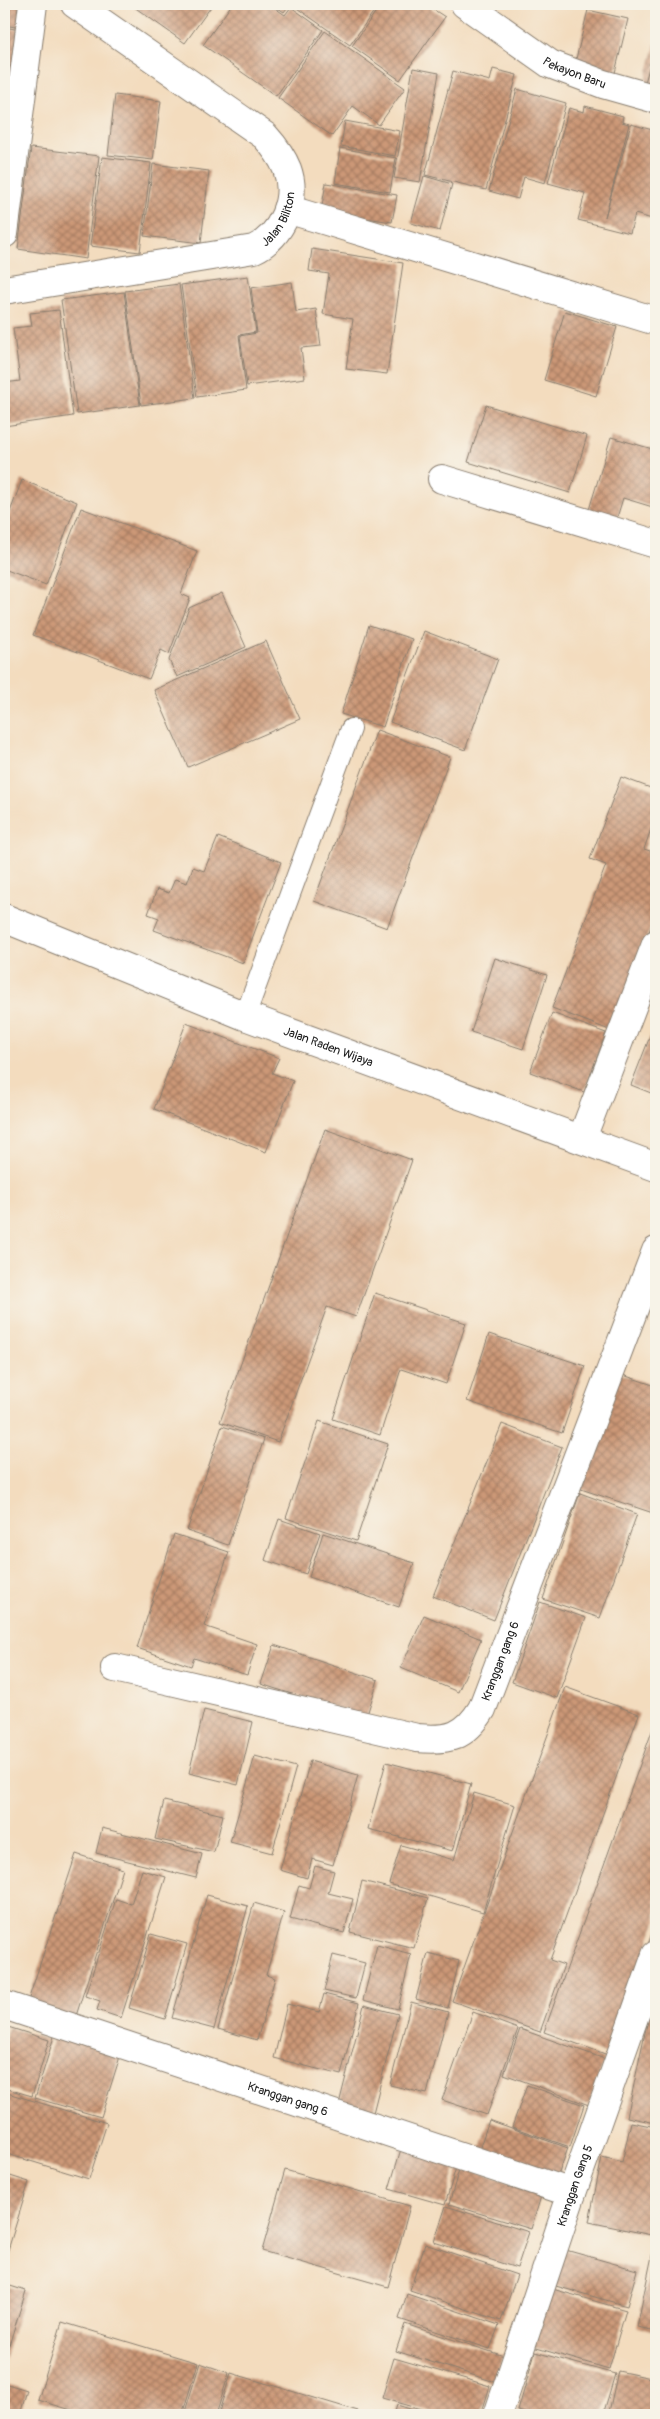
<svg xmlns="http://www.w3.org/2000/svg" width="660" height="2419" font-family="Pangolin,sans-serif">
<defs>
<pattern id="building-cross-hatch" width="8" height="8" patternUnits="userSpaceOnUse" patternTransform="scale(1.25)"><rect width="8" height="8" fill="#cc9877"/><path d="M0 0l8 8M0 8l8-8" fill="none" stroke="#a57b61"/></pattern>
</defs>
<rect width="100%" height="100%" fill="#f7f3e8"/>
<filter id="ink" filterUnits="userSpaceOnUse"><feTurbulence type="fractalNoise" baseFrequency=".02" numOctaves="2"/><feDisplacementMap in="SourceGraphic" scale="10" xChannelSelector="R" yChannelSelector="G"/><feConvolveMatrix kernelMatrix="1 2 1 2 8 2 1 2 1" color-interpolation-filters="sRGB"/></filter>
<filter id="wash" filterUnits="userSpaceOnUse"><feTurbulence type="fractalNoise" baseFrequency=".0096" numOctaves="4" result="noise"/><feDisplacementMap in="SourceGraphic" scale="20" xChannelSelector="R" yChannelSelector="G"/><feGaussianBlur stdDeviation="1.12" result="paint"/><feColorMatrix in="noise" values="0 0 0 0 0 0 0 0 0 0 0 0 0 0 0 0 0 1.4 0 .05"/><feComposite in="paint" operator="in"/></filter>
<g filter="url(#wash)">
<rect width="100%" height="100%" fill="#f3dcbe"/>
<g id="blocks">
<g fill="url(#building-cross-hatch)">
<path d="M4,4H25L21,28L4,25Z"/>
<path d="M130,4H213L185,43Z"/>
<path d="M232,4H269L285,15L291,7L323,30L276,96L203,45Z"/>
<path d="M272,4H290L284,12Z"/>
<path d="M291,4H379L350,45Z"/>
<path d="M381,4H425L445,17L400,80L352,46Z"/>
<path d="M588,10L628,19L614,77L574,67Z"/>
<path d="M4,27L20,30L14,67L4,65Z"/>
<path d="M325,31L405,88L379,125L353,106L332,136L278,98Z"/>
<path d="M656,40V86L645,83Z"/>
<path d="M413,68L439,73L420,182L394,178Z"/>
<path d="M493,69L517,75L486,190L425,175L453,71L490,81Z"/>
<path d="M517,89L566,103L545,183L524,177L518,199L489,191Z"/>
<path d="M115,95L161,101L153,160L108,155Z"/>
<path d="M585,106L623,116L622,122L629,124L605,217L631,124L656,131V213H654L652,219L635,214L630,233L578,220L585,193L548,183L569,108L584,112Z"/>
<path d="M345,121L400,131L395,156L341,146Z"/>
<path d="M31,148L99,156L86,259L18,249Z"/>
<path d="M340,148L396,158L390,192L335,183Z"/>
<path d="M102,157L151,163L140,252L90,246Z"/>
<path d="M153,164L209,171L201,243L144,236Z"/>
<path d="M424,176L452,184L440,231L411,223Z"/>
<path d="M326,183L397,195L392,222L321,211Z"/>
<path d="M312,249L403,263L387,374L346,369L353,319L323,314L329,274L309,271Z"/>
<path d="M248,276L256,332L239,335L246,390L197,397L181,285Z"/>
<path d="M292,282L296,312L316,309L321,346L301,348L305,378L247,386L240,336L257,333L251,288Z"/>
<path d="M179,284L195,398L141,405L125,291Z"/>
<path d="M124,292L140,405L77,414L61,300Z"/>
<path d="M59,310L73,416L4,426V383L20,381L13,328L32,326L30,313Z"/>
<path d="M565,311L617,327L596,396L544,380Z"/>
<path d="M486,405L587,436L570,493L468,462Z"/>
<path d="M611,437L656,450V508L623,498L616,521L588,513Z"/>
<path d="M22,480L77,502L46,585L4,569V528Z"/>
<path d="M81,508L197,551L181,594L190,598L169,654L161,650L149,679L33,635Z"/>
<path d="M222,593L246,647L177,677L169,660L189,608Z"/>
<path d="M369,625L412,639L383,727L341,714Z"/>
<path d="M424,631L498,659L465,750L390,722Z"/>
<path d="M266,641L300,719L188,767L154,690Z"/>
<path d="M377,730L450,757L387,928L314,901Z"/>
<path d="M621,777L656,790V815L644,849L656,853V913L612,1031L552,1008L606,865L590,859Z"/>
<path d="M218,837L281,862L243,963L154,930L159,918L148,914L157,889L169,893L175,879L187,883L193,867L204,871Z"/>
<path d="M495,958L547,975L523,1049L471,1032Z"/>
<path d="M552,1013L606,1033L584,1092L530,1072Z"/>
<path d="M656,1021V1095L631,1085Z"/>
<path d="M186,1023L279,1058L272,1073L293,1081L266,1152L154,1109Z"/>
<path d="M325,1129L412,1160L356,1317L327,1307L278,1442L220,1422Z"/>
<path d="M375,1293L466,1323L446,1384L401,1369L380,1435L333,1419Z"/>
<path d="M489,1334L585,1366L562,1433L467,1401Z"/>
<path d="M620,1374L656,1386V1514L581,1489Z"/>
<path d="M319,1421L388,1444L356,1541L286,1518Z"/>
<path d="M502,1424L562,1447L494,1620L433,1596Z"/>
<path d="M222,1426L264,1439L228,1545L187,1531Z"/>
<path d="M580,1493L637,1514L600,1618L543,1599Z"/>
<path d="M279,1519L320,1533L306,1574L265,1560Z"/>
<path d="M323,1533L414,1563L399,1607L309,1577Z"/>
<path d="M174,1534L229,1552L204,1626L257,1644L247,1675L194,1658L191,1666L137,1648Z"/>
<path d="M540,1602L586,1618L557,1698L512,1682Z"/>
<path d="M424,1615L481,1639L458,1692L401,1668Z"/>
<path d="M274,1645L378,1680L366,1718L261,1684Z"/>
<path d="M565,1687L639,1714L550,1960L564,1965L540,2032L452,2001Z"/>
<path d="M204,1710L253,1722L238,1785L189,1773Z"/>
<path d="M656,1720V1922L608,2055L544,2032Z"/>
<path d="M255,1756L296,1767L272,1853L230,1842Z"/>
<path d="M310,1761L358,1775L333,1865L312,1859L307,1878L280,1870Z"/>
<path d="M386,1762L471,1784L453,1851L368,1829Z"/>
<path d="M474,1793L515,1805L483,1912L389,1884L401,1845L454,1860Z"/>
<path d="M164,1801L223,1815L214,1852L155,1839Z"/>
<path d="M102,1828L202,1854L196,1878L96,1853Z"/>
<path d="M76,1854L123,1869L75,2019L27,2004Z"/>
<path d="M315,1866L334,1871L328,1893L353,1899L344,1933L290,1919L299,1885L309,1888Z"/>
<path d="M142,1870L166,1877L121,2018L97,2010L100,2001L85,1996L116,1899L131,1904Z"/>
<path d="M362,1881L428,1898L414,1948L350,1932Z"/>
<path d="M207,1895L248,1906L214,2029L172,2018Z"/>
<path d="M254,1903L284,1912L266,1975L275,1978L257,2040L218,2029Z"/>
<path d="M151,1934L187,1944L165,2019L129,2008Z"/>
<path d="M377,1945L411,1954L398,2009L363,2000Z"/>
<path d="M428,1953L459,1961L448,2008L416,1999Z"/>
<path d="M333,1955L365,1963L356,1998L324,1991Z"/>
<path d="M324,1994L359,2003L341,2075L274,2058L287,2004L319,2012Z"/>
<path d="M411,2002L448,2012L427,2094L390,2085Z"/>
<path d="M364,2005L398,2014L373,2113L339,2104Z"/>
<path d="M473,2012L518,2029L487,2115L442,2100Z"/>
<path d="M649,2014L656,2016V2123L627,2117Z"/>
<path d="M8,2027L49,2040L32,2096L4,2088V2042Z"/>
<path d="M520,2029L605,2059L589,2105L504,2074Z"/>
<path d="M56,2030L122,2050L101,2117L35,2098Z"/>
<path d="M527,2085L584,2105L570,2147L512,2127Z"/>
<path d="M4,2092L107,2123L89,2179L4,2153Z"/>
<path d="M489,2120L568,2148L556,2181L478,2153Z"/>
<path d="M631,2122L656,2127V2236L589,2222L602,2157L622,2162Z"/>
<path d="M401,2149L457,2164L445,2205L389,2189Z"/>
<path d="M460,2166L542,2193L531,2229L449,2204Z"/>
<path d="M285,2170L410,2206L388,2287L262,2251Z"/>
<path d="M4,2174L29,2182L4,2263Z"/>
<path d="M446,2206L529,2232L517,2268L434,2242Z"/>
<path d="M425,2244L517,2275L501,2321L410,2290Z"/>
<path d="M562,2249L637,2270L627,2306L552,2285Z"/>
<path d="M653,2251L656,2252V2331L637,2327Z"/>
<path d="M4,2284L26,2291L4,2361Z"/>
<path d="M549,2288L626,2310L609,2369L533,2347Z"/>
<path d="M407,2294L499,2325L490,2349L399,2319Z"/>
<path d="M62,2322L198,2363L182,2415H88L38,2400Z"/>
<path d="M405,2324L504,2356L495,2382L396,2351Z"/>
<path d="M535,2352L615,2374L603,2415H533L518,2411Z"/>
<path d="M394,2358L490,2386L481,2415H442L382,2398Z"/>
<path d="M200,2363L229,2373L216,2415H184Z"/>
<path d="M618,2371L656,2379V2415H626L609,2412Z"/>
<path d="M231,2373L358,2411L357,2415H218Z"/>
<path d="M4,2383L27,2390L20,2415H4Z"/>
<path d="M397,2405L430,2415H394Z"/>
</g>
</g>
</g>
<g filter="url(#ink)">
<use href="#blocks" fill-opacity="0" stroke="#887c6d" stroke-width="1"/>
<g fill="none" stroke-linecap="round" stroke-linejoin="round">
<defs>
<path id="service" d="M245,1016L351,729"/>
<g id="minor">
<path id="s1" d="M465,4L550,64L603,84L656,99"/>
<path d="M287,209L656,321"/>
<path d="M4,234L33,4"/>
<path id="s2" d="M4,290L254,249C282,236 298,199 287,169C282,156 274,146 265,136L75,4"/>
<path d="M442,479L656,544"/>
<path d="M582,1138L656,944"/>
<path id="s3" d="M115,1668L417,1738C449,1741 465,1737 482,1709L656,1251"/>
<path id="s4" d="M4,2005L572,2193"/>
<path id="s5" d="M498,2415L572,2193L656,1955"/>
</g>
<g id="secondary">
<path id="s6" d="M4,918L245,1016L656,1167"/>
</g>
</defs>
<use href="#service" stroke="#887c6d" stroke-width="22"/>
<use href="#minor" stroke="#887c6d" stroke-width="30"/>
<use href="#secondary" stroke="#887c6d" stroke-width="30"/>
<use href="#service" stroke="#fff" stroke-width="20"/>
<use href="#minor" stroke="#fff" stroke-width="28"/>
<use href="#secondary" stroke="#fff" stroke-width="28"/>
</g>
</g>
<g text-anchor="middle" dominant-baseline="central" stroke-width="4" stroke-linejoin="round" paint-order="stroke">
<g font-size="12" fill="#1c1c1c" stroke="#f7f3e8">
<text stroke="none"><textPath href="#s1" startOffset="130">Pekayon Baru</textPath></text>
<text stroke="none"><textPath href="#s2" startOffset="294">Jalan Biliton</textPath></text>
<text stroke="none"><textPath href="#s6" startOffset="349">Jalan Raden Wijaya</textPath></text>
<text stroke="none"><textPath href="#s3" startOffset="438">Kranggan gang 6</textPath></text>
<text stroke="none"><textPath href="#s4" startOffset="299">Kranggan gang 6</textPath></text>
<text stroke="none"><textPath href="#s5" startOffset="242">Kranggan Gang 5</textPath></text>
</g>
</g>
<rect width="660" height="2419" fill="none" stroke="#f7f3e8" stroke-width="20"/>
</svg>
